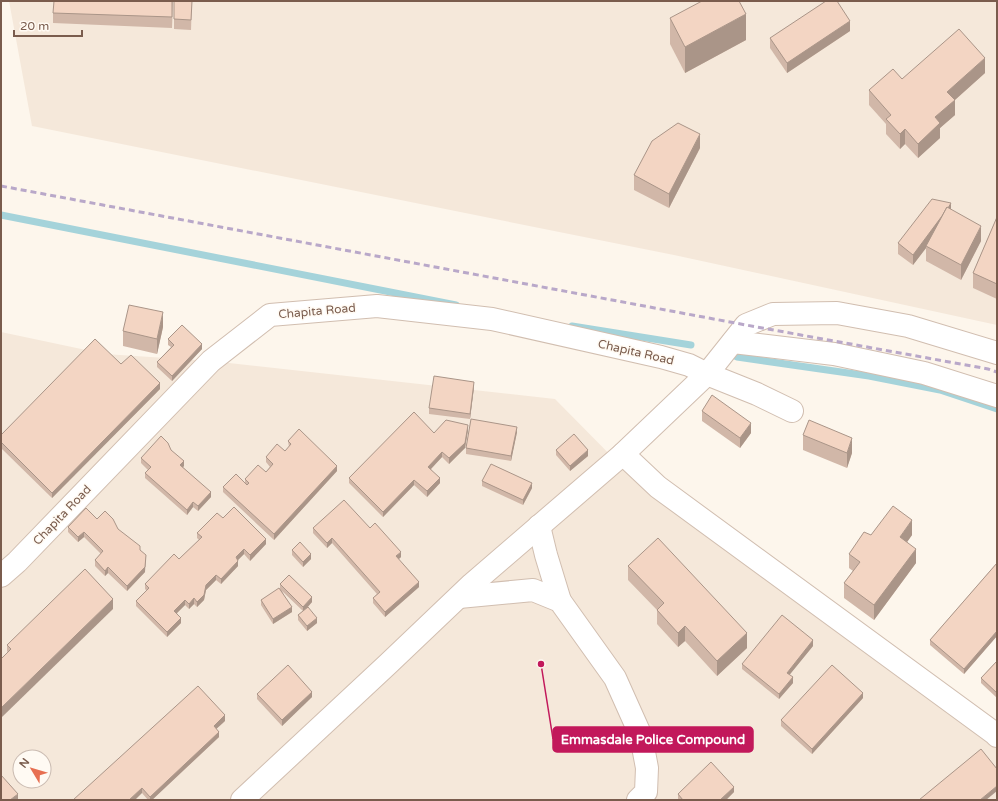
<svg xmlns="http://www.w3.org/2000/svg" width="998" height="801" font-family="'Varela Round',sans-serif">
<rect width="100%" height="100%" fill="#fdf6ec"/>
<g fill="#f5e8da" fill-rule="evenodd">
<path d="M9,1H997V325L674,255L32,126Z"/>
<path d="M1,332L105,354L211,361L555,399L635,480L991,740L997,748V800H1ZM20,757H44V781H20Z"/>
</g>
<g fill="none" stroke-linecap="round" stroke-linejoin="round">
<g stroke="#a5d3da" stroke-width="7">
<path d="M1,215L456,305"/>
<path d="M572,326L691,345"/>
<path d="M737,357L869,376L940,390L997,409"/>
</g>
<defs>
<g id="minor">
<path d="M733,342L834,354L924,373L997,396"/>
<path d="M623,454L658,487L994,733L997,736"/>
<path d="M539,526L546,555L560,601"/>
<path d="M1,576L17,562L211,361L270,315L377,306L492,319L661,357L689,365L707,374L757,394L792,411"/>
<path d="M459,597L533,590L560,601L615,678L641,736L647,768L646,792L638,800"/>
<path d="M242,800L388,664L472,584L623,454L707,374L746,325L773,314L837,313L908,326L997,353"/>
</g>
</defs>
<use href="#minor" stroke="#d1beb0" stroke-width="24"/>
<use href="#minor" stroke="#fff" stroke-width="22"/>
<path stroke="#b9a8c9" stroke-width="3" stroke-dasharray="6 4" stroke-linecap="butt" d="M1,186L746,325L988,369L997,372"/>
</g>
<g fill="#d1b7a8">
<path d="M173,1L172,28L53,23V13Z"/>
<path d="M192,1L191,30L174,29V19Z"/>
<path d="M670,18L746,40L685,73L670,44Z"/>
<path d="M850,31L787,73L770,48V38Z"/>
<path d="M985,73L955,100V115L940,128V138L918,158L905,144L900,149L886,134V124L869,105V90L902,79Z"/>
<path d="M700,148L669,208L634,190V175Z"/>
<path d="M951,210L981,241L961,280L926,261V248L913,265L898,254V243Z"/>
<path d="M997,217V299L973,288V273Z"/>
<path d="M163,327L157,354L123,346V331Z"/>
<path d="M168,339L202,349L172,381L157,367V362L171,347L168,345Z"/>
<path d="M121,364L160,389L52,498L1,448V435Z"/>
<path d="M474,387L470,419L429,414V408Z"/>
<path d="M702,411L751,433L740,448L702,421Z"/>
<path d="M468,430L465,448L449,464L442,457L431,469L440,483L427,497L414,485L383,517L349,483V478L434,433Z"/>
<path d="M517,432L511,461L466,454V448Z"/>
<path d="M803,435L852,453L847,468L803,450Z"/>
<path d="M288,441L337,471L274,540L223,492V487L245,482V479L266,472L270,467L266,462V457L285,451L289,447Z"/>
<path d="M171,450L184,466L183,467L211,497L198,511L193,507L187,515L145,478V473L148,470L141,463V458Z"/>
<path d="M556,450L588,456L570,471L556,455Z"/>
<path d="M482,481L532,488L523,505L482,486Z"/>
<path d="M223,518L266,544L250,561L244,554L238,560V566L221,584L216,580L206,590L204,600L197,607L194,604L189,609L185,605L177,613L181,623L167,637L136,606V601L147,591L145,589V584L179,559L199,540L197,538V533Z"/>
<path d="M97,519L118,529L140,551L145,572L127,591L108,573L105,576L95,566V560L101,554L84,537L78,542L68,532V527Z"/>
<path d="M313,528H370L401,557L398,559L419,587L385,617L373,603V598L377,594L332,543L327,548L313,533Z"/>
<path d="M871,535H912L907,542L916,563L874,620L844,598V583L853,571L849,568V554Z"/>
<path d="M292,550L311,559L303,567L292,555Z"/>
<path d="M997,563V636L964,674L930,645V640Z"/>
<path d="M628,566L747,648L717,676L685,641L678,647L657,624V610L628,580Z"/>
<path d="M280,584L312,602L308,607L317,623L307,631L298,620V615L303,611L282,591L292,612L273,624L261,605V600L280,589Z"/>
<path d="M113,609L7,652V645Z"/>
<path d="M813,646L789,675L793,683L779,699L742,669V664Z"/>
<path d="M997,661V698L981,683V678Z"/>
<path d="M257,694L312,697L282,726L257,699Z"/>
<path d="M863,698L812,754L781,726V720Z"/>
<path d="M225,721L216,729L219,737L152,800H148L142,793L73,800Z"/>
<path d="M734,792L726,800H679L678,799V794Z"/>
</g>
<g fill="#aa9588">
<path d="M746,14V40L685,73V47Z"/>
<path d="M850,21V31L787,73V63Z"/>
<path d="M985,58V73L947,107V92Z"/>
<path d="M955,100V115L940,128V138L918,158V144L935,117Z"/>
<path d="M905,129V144L900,149V134Z"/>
<path d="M700,134V148L669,208V194Z"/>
<path d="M951,203V213L926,246V248L913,265V255Z"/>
<path d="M981,226V241L961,280V265Z"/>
<path d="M163,312V327L157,354V339Z"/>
<path d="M202,344V349L172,381V376Z"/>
<path d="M474,382V387L470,419V414Z"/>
<path d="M160,383V389L52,498V493Z"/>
<path d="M751,423V433L740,448V438Z"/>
<path d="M468,425V430L465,448L449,464V458Z"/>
<path d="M517,427V432L511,461V456Z"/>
<path d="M852,438V453L847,468V453Z"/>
<path d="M588,450V456L570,471V466Z"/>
<path d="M442,452V457L428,472V467Z"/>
<path d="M184,461V466L180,470V465Z"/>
<path d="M337,466V471L274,540V534Z"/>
<path d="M440,478V483L427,497V491Z"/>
<path d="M414,480V485L383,517V512Z"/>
<path d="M532,483V488L523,505V500Z"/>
<path d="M211,492V497L198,511V506Z"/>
<path d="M193,502V507L187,515V510Z"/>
<path d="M912,520V535L900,552V537Z"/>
<path d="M84,532V537L78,542V537Z"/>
<path d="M332,538V543L327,548V543Z"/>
<path d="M266,539V544L250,561V555Z"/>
<path d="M244,549V554L236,562V557Z"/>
<path d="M916,549V563L874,620V605Z"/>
<path d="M401,552V557L396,562V556Z"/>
<path d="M311,554V559L303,567V562Z"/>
<path d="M146,555L145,572L127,591V586Z"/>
<path d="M238,561V566L221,584V579Z"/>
<path d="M108,567V573L105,576V571Z"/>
<path d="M216,575V580L206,590L204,600L197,607V602L206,585Z"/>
<path d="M419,582V587L385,617V612Z"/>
<path d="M312,597V602L303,612V607Z"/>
<path d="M194,598V604L189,609V604Z"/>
<path d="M113,599V609L1,718V708Z"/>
<path d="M185,600V605L174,616V611Z"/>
<path d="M292,607V612L273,624V619Z"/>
<path d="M181,618V623L167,637V632Z"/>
<path d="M317,618V623L307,631V626Z"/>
<path d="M685,626V641L678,647V633Z"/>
<path d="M997,631V636L964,674V669Z"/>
<path d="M747,633V648L717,676V661Z"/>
<path d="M813,640V646L787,678V673Z"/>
<path d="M793,677V683L779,699V694Z"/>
<path d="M312,692V697L282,726V720Z"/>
<path d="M863,693V698L812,754V749Z"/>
<path d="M225,715V721L214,731V726Z"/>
<path d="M219,732V737L152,800H150V797Z"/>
<path d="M997,786V791L986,800H980Z"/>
<path d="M734,787V792L726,800H720Z"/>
<path d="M142,788V793L135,800H129Z"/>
<path d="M18,794V799L16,800H10Z"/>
</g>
<g fill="#f3d5c3" stroke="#aa9588">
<path d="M54,1H172V17L53,13Z"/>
<path d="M174,1H192L191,20L174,19Z"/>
<path d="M702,1H739L746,14L685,47L670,18Z"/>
<path d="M826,1H837L850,21L787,63L770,38Z"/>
<path d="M959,29L985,58L947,92L955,100L935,117L940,123L918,144L905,129L900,134L886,119L891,115L869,90L893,69L902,79Z"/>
<path d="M678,123L700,134L669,194L634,175L652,141Z"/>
<path d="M932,199L951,203L948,208L947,207L942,216L913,255L898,243Z"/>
<path d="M947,207L981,226L961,265L926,246Z"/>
<path d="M997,217V284L973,273Z"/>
<path d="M129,305L163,312L157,339L123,331Z"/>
<path d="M182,325L202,344L172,376L157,362L174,345L168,339Z"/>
<path d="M95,339L121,364L131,355L160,383L52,493L1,442V435Z"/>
<path d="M434,376L474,382L470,414L429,408Z"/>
<path d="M712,395L751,423L740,438L702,411Z"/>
<path d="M414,412L434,433L446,420L468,425L465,443L449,458L442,452L428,467L440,478L427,491L414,480L383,512L349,478Z"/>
<path d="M471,419L517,427L511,456L466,448Z"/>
<path d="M809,420L852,438L847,453L803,435Z"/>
<path d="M299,429L337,466L274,534L223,487L236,474L247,485L249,483L245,479L258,465L266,472L273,464L266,457L277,444L285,451L291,444L288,441Z"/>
<path d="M574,434L588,450L570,466L556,450Z"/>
<path d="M161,436L168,443L171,450L184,461L180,465L211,492L198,506L193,502L187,510L145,473L151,467L141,458Z"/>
<path d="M491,464L532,483L523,500L482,481Z"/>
<path d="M344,500L370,528L375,523L401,552L396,556L419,582L385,612L373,598L380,592L332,538L327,543L313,528Z"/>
<path d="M893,506L912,520L900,537L916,549L874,605L844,583L860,562L849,554L864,532L871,535Z"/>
<path d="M234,507L266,539L250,555L244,549L236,557L238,561L221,579L216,575L206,585L204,595L197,602L194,598L189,604L185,600L174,611L181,618L167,632L136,601L149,588L145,584L174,554L179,559L202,537L197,533L217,513L223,518Z"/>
<path d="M86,508L97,519L105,511L113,519L118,529L140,546V550L146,555L145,567L127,586L108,567L105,571L95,560L103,551L84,532L78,537L68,527Z"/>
<path d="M658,538L747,633L717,661L685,626L678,633L657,610L664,603L628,566Z"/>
<path d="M300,542L311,554L303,562L292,550Z"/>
<path d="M997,563V631L964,669L930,640Z"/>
<path d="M85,569L113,599L1,708V659L11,649L7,645Z"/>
<path d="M289,575L312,597L303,607L280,584Z"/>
<path d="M279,588L292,607L273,619L261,600Z"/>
<path d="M308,607L317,618L307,626L298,615Z"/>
<path d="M782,615L813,640L787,673L793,677L779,694L742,664Z"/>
<path d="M997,661V693L981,678Z"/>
<path d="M288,665L312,692L282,720L257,694Z"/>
<path d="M832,665L863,693L812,749L781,720Z"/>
<path d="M198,686L225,715L214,726L219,732L150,797L142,788L129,800H73Z"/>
<path d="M981,749L997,769V786L980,800H919Z"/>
<path d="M711,762L734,787L720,800H683L678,794Z"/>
<path d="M1,775L18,794L10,800H1Z"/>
</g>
<g text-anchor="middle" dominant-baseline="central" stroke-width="3" stroke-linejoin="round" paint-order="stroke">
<g font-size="12" fill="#7a5c4d" stroke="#fffaf3">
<text transform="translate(317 311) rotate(-5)">Chapita Road</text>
<text transform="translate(636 352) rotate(13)">Chapita Road</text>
<text transform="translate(62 515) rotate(-46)">Chapita Road</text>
</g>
</g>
<path fill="none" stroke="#c2185b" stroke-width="1.5" d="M541 664L553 739"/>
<circle fill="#c2185b" stroke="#fffaf3" stroke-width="1.5" cx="541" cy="664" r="4"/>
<rect fill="#c2185b" stroke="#c2185b" stroke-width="1.5" x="553" y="727" width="200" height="25" rx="4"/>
<g font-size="13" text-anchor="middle" font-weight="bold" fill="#fff">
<text x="653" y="744">Emmasdale Police Compound</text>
</g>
<rect width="998" height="801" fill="none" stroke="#7a5c4d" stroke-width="4"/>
<g transform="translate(32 769) rotate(308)"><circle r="19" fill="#fffaf3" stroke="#cabbb1"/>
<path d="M0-3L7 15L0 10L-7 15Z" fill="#e76f51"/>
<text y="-6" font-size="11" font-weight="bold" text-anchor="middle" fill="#7a5c4d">N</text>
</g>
<path d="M14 30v6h68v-6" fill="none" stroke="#7a5c4d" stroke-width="2"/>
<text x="20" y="30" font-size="12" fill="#7a5c4d" stroke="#fffaf3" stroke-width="3" paint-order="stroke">20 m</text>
</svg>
